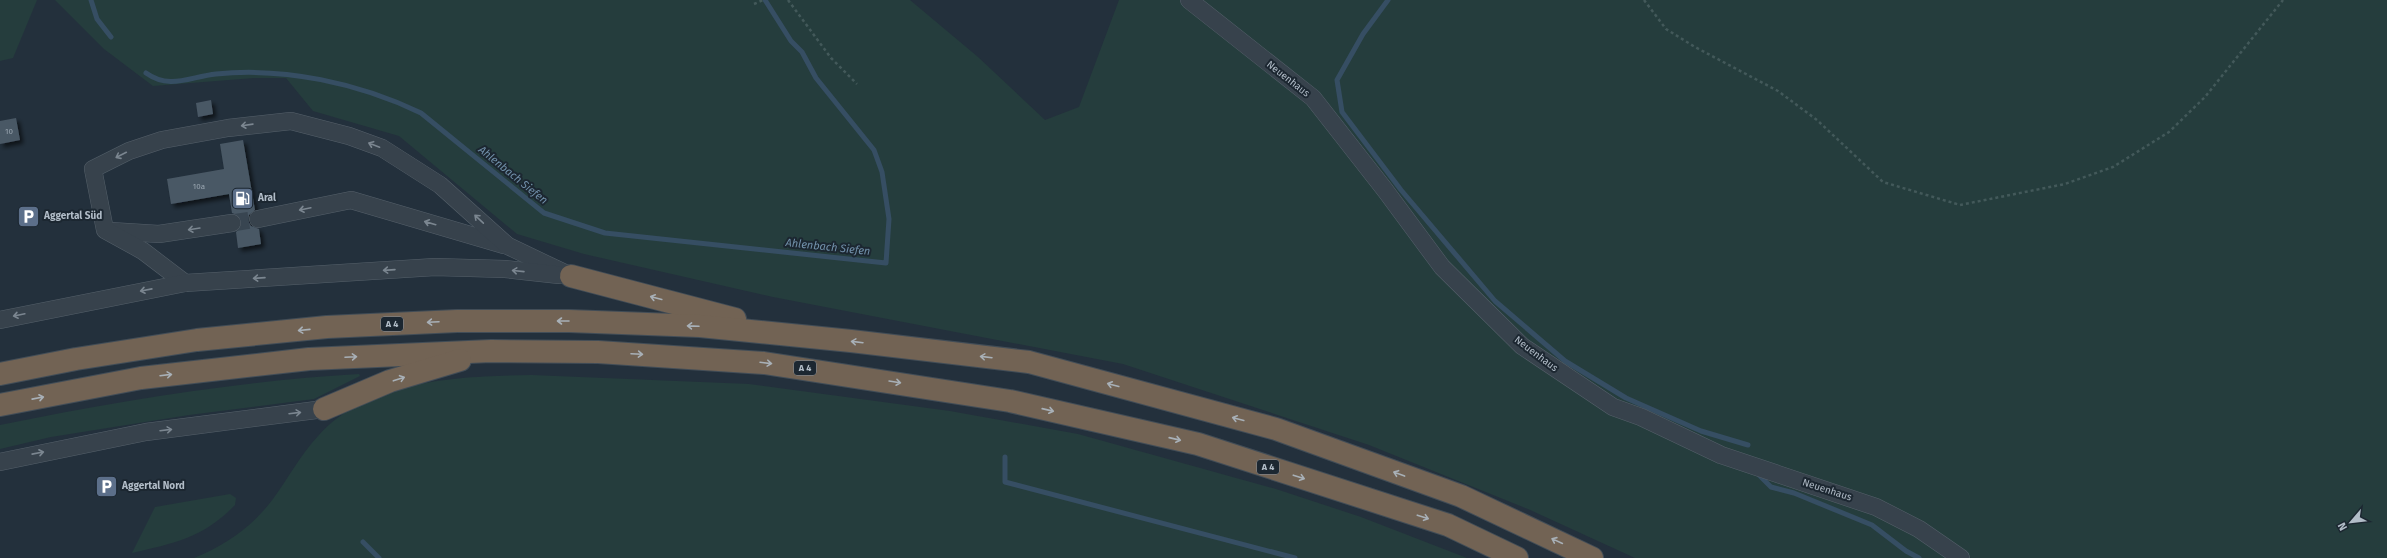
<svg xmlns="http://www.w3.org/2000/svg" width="2387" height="558" font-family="'Fira Sans',sans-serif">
<defs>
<filter id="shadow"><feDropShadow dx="3.5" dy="3.5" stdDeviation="2" flood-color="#0009"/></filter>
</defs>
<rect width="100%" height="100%" fill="#23303c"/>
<g fill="#253d3d">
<path d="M0,0H37L13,58L0,61Z"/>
<path d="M55,0H910L978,57L1045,120L1079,107L1119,0H2387V558H1971L1962,551L1958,558H1635L1528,509L1369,445L1123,364L773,297L584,254L517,234L399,136L313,111L286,78H254L153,86L104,49Z"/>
<path d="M359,374L360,376L314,399L189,415L51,437L0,449V425C118,401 239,381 359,374Z"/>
<path d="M532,375L749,384L950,411L1078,434L1276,489L1361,517L1467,558H194C226,545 253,526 273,499C289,477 301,454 319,435C369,379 462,376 532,375Z"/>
<path d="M230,494L236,498L235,505C203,538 175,543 132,553L155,507Z"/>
</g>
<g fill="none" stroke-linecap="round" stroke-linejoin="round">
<g stroke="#364e63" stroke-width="5">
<path d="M91,0L97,19L111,37"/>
<path d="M1388,0L1363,34L1337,80L1342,112L1401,190L1495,301L1565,361L1626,398L1701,431L1748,445"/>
<path d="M146,73C170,90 189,77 216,74C284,67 359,83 421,113L544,213L605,233L886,263L889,219L882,172L874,150L816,78L802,52L791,41L765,0"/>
<path d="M1005,457V482L1295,558"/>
<path d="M1760,476L1771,487L1794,493L1872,525L1906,551L1919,558"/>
<path d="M363,542L379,558"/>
</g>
</g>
<g fill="#495865" filter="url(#shadow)">
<path d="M211,100L213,114L198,117L196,103Z"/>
<path d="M16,118L20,140L0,144V121Z"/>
<path d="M243,140L255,210L249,215L248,221L251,226L259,229L261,244L238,248L236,232L241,227L242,221L240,216L232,213L229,194L171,204L167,179L224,169L220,144Z"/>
</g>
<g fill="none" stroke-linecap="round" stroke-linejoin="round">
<path stroke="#384551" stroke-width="17" stroke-dasharray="17 8" stroke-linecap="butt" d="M232,223L258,219"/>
<defs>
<g id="minor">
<path d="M1189,0L1313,98L1385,190L1442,267L1522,346L1613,407L1641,417L1721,455L1876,507L1919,529L1961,558"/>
<path d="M258,219L351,200L504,245"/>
<path d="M111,231L159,234L232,223"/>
<path d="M185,283L143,251L105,230L93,169L129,151L162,140L228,128L291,121L349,136L382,148L440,185L508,246L571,276"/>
<path d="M0,320L185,283L435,267L505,269L559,275"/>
<path d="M0,462L146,432L324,409"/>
</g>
<g id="highway">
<path d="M571,276L735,319"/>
<path d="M0,374L76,359L197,340L327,327L457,321H569L700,326L851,341L1029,362L1276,429L1461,496L1592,558"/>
<path d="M0,405L141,378L309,359L491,351L598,352L764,363L1010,401L1198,444L1448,525L1517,558"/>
<path d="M324,409L390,381L460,360"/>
</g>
</defs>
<use href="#minor" stroke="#55606a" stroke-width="18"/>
<use href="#highway" stroke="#424d57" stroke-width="24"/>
<g stroke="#43595a" stroke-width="2.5" stroke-dasharray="3 3" stroke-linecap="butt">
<path d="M788,0L831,58L857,84"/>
<path d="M1644,0L1666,29L1695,47L1778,91L1817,120L1883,182L1960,205L2065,184L2113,167L2169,132L2205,97L2283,0"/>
<path d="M754,4L763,0"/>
</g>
<use href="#minor" stroke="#37424c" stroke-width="17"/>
<use href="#highway" stroke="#726354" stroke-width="22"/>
</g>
<defs><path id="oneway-shaft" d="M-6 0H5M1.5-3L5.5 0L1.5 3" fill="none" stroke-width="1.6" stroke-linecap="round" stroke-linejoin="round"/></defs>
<g stroke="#7b8690">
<use href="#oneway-shaft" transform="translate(247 125) rotate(172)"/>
<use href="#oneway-shaft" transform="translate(374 145) rotate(-159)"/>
<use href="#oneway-shaft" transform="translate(121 155) rotate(153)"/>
<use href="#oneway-shaft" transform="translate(305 209) rotate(168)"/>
<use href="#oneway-shaft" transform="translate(479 219) rotate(-137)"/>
<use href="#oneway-shaft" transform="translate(430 223) rotate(-164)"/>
<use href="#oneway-shaft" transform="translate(194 229) rotate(171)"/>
<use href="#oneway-shaft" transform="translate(389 270) rotate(176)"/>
<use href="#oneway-shaft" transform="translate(518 271) rotate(-174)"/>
<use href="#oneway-shaft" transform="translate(259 278) rotate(176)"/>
<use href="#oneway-shaft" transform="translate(146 290) rotate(169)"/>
<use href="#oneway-shaft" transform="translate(19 315) rotate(168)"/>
<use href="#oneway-shaft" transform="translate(295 413) rotate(-7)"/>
<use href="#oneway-shaft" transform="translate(166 430) rotate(-7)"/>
<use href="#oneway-shaft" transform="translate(38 453) rotate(-11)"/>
</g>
<g stroke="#a8b0b7">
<use href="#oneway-shaft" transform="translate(656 298) rotate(-165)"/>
<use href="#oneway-shaft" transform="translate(563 321) rotate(-180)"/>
<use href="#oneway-shaft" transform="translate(433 322) rotate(177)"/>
<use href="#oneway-shaft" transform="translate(693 326) rotate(-178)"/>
<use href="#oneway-shaft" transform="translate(304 330) rotate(174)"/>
<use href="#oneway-shaft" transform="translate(857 342) rotate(-173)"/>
<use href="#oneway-shaft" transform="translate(637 354) rotate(3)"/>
<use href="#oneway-shaft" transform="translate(351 357) rotate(-3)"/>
<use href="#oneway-shaft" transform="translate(986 357) rotate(-173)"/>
<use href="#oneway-shaft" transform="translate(766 363) rotate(7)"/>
<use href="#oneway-shaft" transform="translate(166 375) rotate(-7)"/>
<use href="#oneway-shaft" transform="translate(399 379) rotate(-18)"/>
<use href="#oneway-shaft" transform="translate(895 382) rotate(9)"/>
<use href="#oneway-shaft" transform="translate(1113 385) rotate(-165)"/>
<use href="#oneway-shaft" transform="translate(38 398) rotate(-11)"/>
<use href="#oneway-shaft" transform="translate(1048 410) rotate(13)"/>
<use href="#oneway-shaft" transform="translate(1238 419) rotate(-165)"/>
<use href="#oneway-shaft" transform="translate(1175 439) rotate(13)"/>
<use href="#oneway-shaft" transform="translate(1399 474) rotate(-160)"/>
<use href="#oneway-shaft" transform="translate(1299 477) rotate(18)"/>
<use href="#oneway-shaft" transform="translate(1423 517) rotate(18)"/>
<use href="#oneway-shaft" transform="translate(1557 541) rotate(-155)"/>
</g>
<defs>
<symbol id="fuel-square" viewBox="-11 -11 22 22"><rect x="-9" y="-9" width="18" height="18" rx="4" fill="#5c6f8a" stroke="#1c2731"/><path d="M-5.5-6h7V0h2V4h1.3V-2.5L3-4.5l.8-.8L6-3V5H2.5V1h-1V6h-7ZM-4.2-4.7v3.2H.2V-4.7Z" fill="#fff"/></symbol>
<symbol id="parking-square" viewBox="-11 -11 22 22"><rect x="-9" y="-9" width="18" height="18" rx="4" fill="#5c6f8a" stroke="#1c2731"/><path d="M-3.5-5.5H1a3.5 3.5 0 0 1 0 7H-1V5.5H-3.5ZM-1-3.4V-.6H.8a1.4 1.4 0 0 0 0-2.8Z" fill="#fff"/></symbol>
</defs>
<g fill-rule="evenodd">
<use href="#fuel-square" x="230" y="186" width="25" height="25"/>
<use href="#parking-square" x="16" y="204" width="25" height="25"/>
<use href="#parking-square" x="94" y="474" width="25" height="25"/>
</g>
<g text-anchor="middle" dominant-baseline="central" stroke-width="4" stroke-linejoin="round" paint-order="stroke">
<g font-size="8" fill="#98a4af">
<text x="9" y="131">10</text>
<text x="199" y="186">10a</text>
</g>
<g fill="#1c2731" stroke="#85909b" stroke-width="1">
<rect x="381" y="317" width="22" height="14" rx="3"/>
<rect x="794" y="361" width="22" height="14" rx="3"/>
<rect x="1257" y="460" width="22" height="14" rx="3"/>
</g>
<g font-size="9" font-weight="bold" fill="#b2bdc8">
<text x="392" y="324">A 4</text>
<text x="805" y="368">A 4</text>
<text x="1268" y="467">A 4</text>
</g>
<g font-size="10" fill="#b2bdc8" stroke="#1c2731">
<text transform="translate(1288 79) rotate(38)">Neuenhaus</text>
<text transform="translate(1536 354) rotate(37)">Neuenhaus</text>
<text transform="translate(1827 490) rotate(18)">Neuenhaus</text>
</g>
<g font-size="10" font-weight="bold" fill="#b2bdc8" stroke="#1c2731" text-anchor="start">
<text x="258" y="198">Aral</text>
<text x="44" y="216">Aggertal Süd</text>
<text x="122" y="486">Aggertal Nord</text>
</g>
<g font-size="11" font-style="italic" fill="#7291ab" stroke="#1c2731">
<text transform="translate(513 175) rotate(39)">Ahlenbach Siefen</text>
<text transform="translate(828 247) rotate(6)">Ahlenbach Siefen</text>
</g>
</g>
<g transform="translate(2351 522) rotate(242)" stroke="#1c2731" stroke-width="3" paint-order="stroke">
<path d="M0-3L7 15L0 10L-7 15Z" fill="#b2bdc8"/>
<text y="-6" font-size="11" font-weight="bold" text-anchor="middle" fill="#b2bdc8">N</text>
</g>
</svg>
